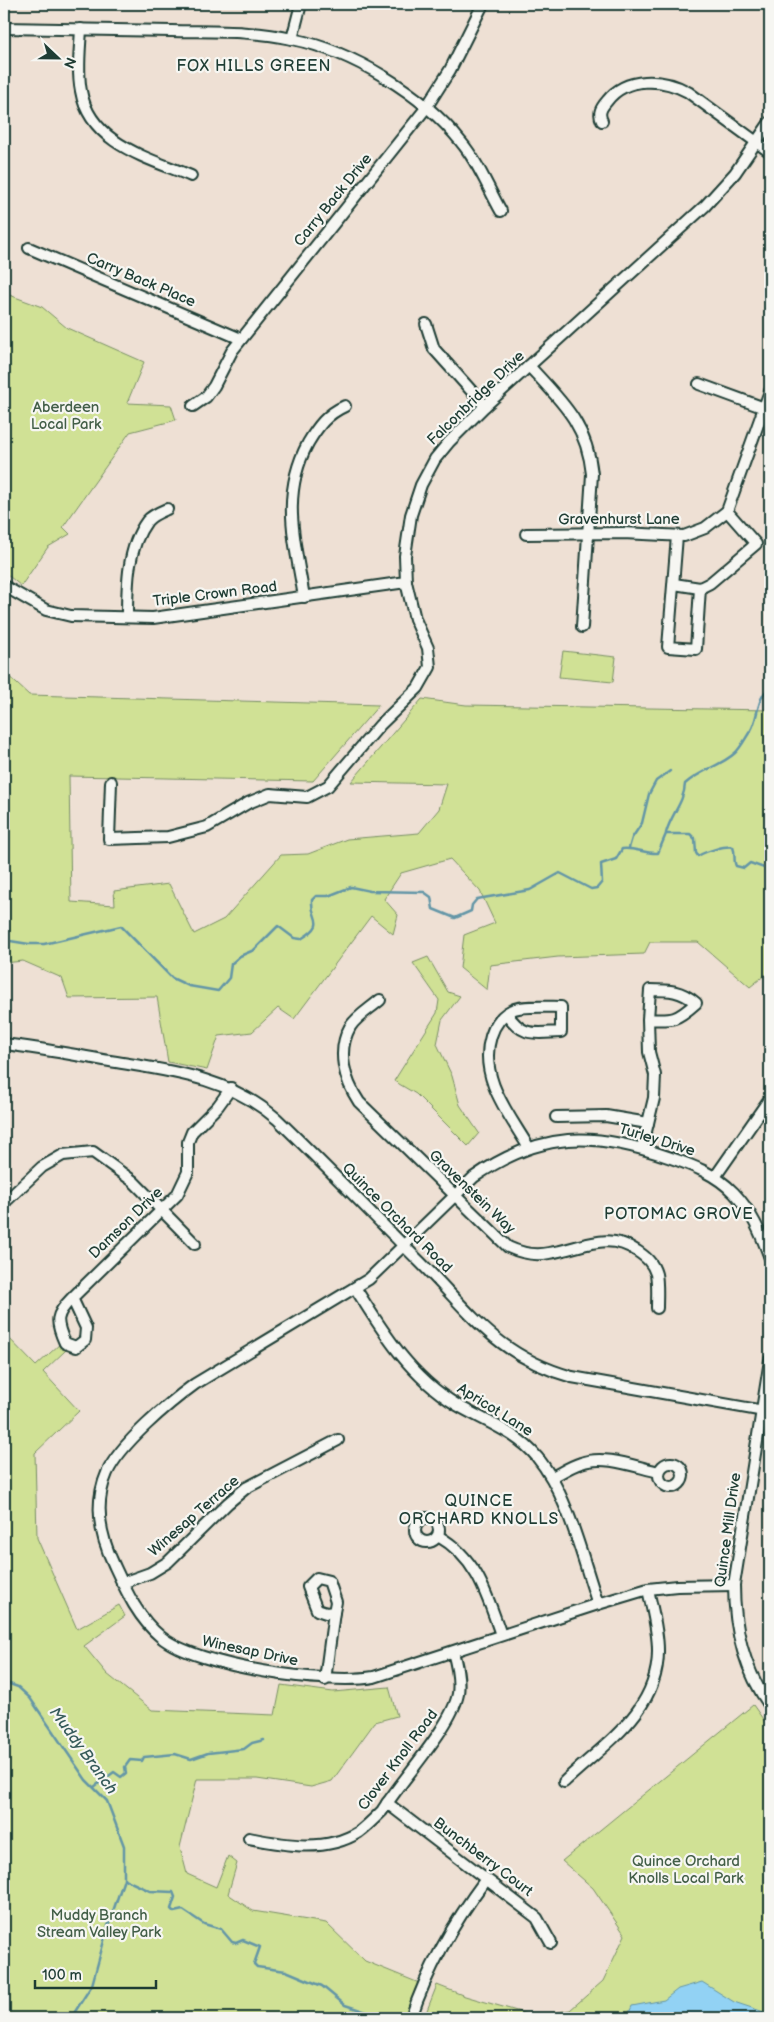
<svg xmlns="http://www.w3.org/2000/svg" width="774" height="2022" font-family="'Balsamiq Sans',sans-serif">
<rect width="100%" height="100%" fill="#eee0d4"/>
<filter id="ink" filterUnits="userSpaceOnUse"><feTurbulence type="fractalNoise" baseFrequency=".02" numOctaves="2"/><feDisplacementMap in="SourceGraphic" scale="10" xChannelSelector="R" yChannelSelector="G"/><feConvolveMatrix kernelMatrix="1 2 1 2 8 2 1 2 1" color-interpolation-filters="sRGB"/></filter>
<g filter="url(#ink)">
<g fill="#d0e195" stroke="#788f64">
<path d="M4,293L42,307L67,328L144,362L127,403L171,405L176,420L130,432L63,527L70,534L48,547L21,586L4,572Z"/>
<path d="M563,651L616,657L613,682L559,677Z"/>
<path d="M4,672L29,695L379,705L313,781L69,776L71,902L115,905L114,891L169,884L194,934L224,919L281,855L308,854L347,839L419,833L439,809L447,784L351,782L422,699L466,705L770,710V971L750,987L698,942H650L644,954L558,957L490,965L487,990L460,968L464,935L495,923L480,891L450,859L401,873L384,899L398,915L393,934L371,916L294,1019L278,1008L252,1032L219,1036L207,1070L168,1062L157,997L69,998L62,978L23,961L4,963Z"/>
<path d="M428,957L448,992L460,996L442,1020L437,1044L452,1076L460,1105L479,1133L468,1146L416,1094L394,1081L437,1013L439,1000L413,963Z"/>
<path d="M4,1333L36,1366L61,1343L67,1349L43,1372L79,1411L35,1453L37,1538L77,1629L119,1605L125,1616L84,1646L107,1674L152,1710L275,1715L281,1685L333,1692L389,1687L397,1716L375,1722L332,1781L311,1787L257,1779H197L180,1847L187,1874L216,1887L228,1856L237,1863L228,1894L253,1911L326,1923L365,1961L424,1985L411,2018H4Z"/>
<path d="M753,1705L765,1722L768,1720L770,1722V2018H424L437,1985L465,1996L534,2016L570,2010L603,1981L625,1935L593,1888L562,1861Z"/>
</g>
<path fill="#92d2f4" stroke="#6496a7" d="M702,1982L734,2002L770,2014V2018H627L632,2006L664,2000L678,1989Z"/>
<g fill="none" stroke-linecap="round" stroke-linejoin="round">
<g stroke="#6496a7" stroke-width="2.5">
<path d="M666,833C671,814 684,803 685,784C700,770 721,766 735,753C741,748 746,737 751,730C758,719 757,695 770,688"/>
<path d="M629,848L632,838L642,823L649,794L656,781L670,771"/>
<path d="M4,940L29,944H44L121,926L172,978L189,986L218,991L229,978L231,964L240,956L254,950L278,926L294,938L301,939C329,922 310,920 312,900L316,896H328L351,887L370,891L424,892L431,897L433,909L455,918L471,911L472,905L477,899L530,890L560,873L591,889L597,888L602,882L601,864L616,859L622,849C634,847 645,854 658,853L666,834H690L695,839L696,853L698,856C706,851 726,845 733,847C736,854 733,860 736,866L744,868L750,863L770,870"/>
<path d="M4,1682L18,1687L30,1698L86,1780L107,1801L124,1846V1879L108,1926L92,1985L71,2018"/>
<path d="M94,1787L114,1772L121,1777L126,1773L125,1767L130,1760L142,1761L144,1757L175,1754L191,1759L208,1753L244,1749L252,1743L264,1740"/>
<path d="M124,1879L150,1891L173,1892L175,1897L171,1909L174,1912L183,1910L204,1924L221,1929L232,1942L236,1943L243,1940L260,1947L254,1964L257,1967L286,1971L322,1986L345,2005L385,2018"/>
</g>
<defs>
<g id="minor">
<path d="M4,28C59,29 115,30 171,31C211,32 252,30 292,39C352,51 423,94 461,142C478,162 488,188 501,211"/>
<path d="M81,29C80,49 77,71 81,91C90,144 149,158 191,176"/>
<path d="M292,39L301,4"/>
<path d="M602,121C598,113 601,108 607,101C626,76 663,78 688,92L770,152"/>
<path d="M29,248L241,339"/>
<path d="M426,324L434,349L485,406"/>
<path d="M529,366C562,402 587,424 592,474L582,627"/>
<path d="M699,384L770,410"/>
<path d="M193,406L206,397L214,386L232,351L426,108L450,70L483,4"/>
<path d="M526,534L623,533L684,536L705,528L727,511L770,391"/>
<path d="M677,536L668,647L696,649L700,588"/>
<path d="M674,584L700,588L710,583L756,544L727,511"/>
<path d="M4,586L46,610L71,616L153,618L406,582"/>
<path d="M304,597C295,541 280,496 308,443C318,426 327,414 345,406"/>
<path d="M127,617C127,586 127,548 147,521C152,515 160,512 167,509"/>
<path d="M111,782L109,839L168,837L207,827L248,803L270,794L307,797L328,786L380,725L418,688L430,667L428,648L415,619L406,582L405,556L411,515L421,485L435,459L449,442L485,406L705,206L735,173L770,122"/>
<path d="M380,1000C371,1008 356,1017 350,1027C336,1052 345,1081 359,1102L508,1247C521,1253 535,1256 549,1253C580,1249 607,1230 637,1251C646,1257 653,1263 656,1274C658,1284 657,1297 657,1308"/>
<path d="M507,1014C523,1038 535,1033 561,1032V1007C550,1007 521,1005 512,1010C501,1015 495,1024 491,1036C478,1077 509,1114 529,1148"/>
<path d="M4,1044C39,1048 75,1055 110,1061C171,1071 229,1077 277,1119C326,1166 372,1214 420,1262C472,1314 497,1356 572,1377L770,1412"/>
<path d="M556,1117L606,1116L648,1123"/>
<path d="M642,1148L654,1098L655,1075L649,1052L648,1019L650,990C669,990 681,990 696,1003C677,1020 673,1021 648,1019"/>
<path d="M715,1177L770,1098"/>
<path d="M4,1203L42,1167L63,1155L93,1152L133,1181L195,1244"/>
<path d="M356,1289C384,1334 411,1377 457,1405C484,1421 517,1432 537,1457C568,1494 582,1558 598,1604"/>
<path d="M72,1298L86,1328L85,1340L76,1347L65,1343C55,1321 55,1315 72,1298L177,1195L188,1172V1142L192,1132L218,1106L231,1088"/>
<path d="M770,1360L734,1585C734,1629 744,1670 770,1706"/>
<circle cx="671" cy="1475" r="12"/>
<path d="M552,1477C562,1472 571,1466 581,1463C604,1454 636,1467 659,1472"/>
<circle cx="427" cy="1530" r="12"/>
<path d="M438,1536C477,1558 487,1595 501,1635"/>
<path d="M317,1578L329,1581L336,1602L334,1612L326,1613L317,1610L308,1587Z"/>
<path d="M122,1583L150,1573L168,1562L228,1503L246,1488L338,1440"/>
<path d="M734,1585L677,1586L648,1589L598,1604L374,1677C327,1685 198,1667 161,1637C138,1618 126,1591 114,1565C100,1536 94,1503 107,1473C120,1444 169,1403 195,1384L369,1279L474,1177C541,1131 593,1131 668,1157C692,1165 716,1174 734,1193C752,1212 761,1234 770,1258"/>
<path d="M325,1680L334,1612"/>
<path d="M564,1782C604,1744 659,1711 658,1650C658,1630 652,1609 648,1589"/>
<path d="M387,1803L537,1918L551,1943"/>
<path d="M249,1838C285,1845 326,1853 359,1832C367,1826 375,1818 382,1811C401,1780 452,1726 458,1694C460,1679 457,1666 453,1652"/>
<path d="M411,2018C428,1967 454,1922 486,1879"/>
</g>
</defs>
<use href="#minor" stroke="#1f3d34" stroke-width="14"/>
<use href="#minor" stroke="#f6f6f2" stroke-width="10"/>
</g>
</g>
<g text-anchor="middle" dominant-baseline="central" stroke-width="4.5" stroke-linejoin="round" paint-order="stroke">
<g font-size="15" fill="#1f3d34" stroke="#f6f6f2">
<text transform="translate(333 200) rotate(-51)">Carry Back Drive</text>
<text transform="translate(141 280) rotate(23)">Carry Back Place</text>
<text transform="translate(476 398) rotate(-44)">Falconbridge Drive</text>
<text x="619" y="519">Gravenhurst Lane</text>
<text transform="translate(215 594) rotate(-7)">Triple Crown Road</text>
<text transform="translate(657 1140) rotate(17)">Turley Drive</text>
<text transform="translate(472 1192) rotate(44)">Gravenstein Way</text>
<text transform="translate(397 1218) rotate(45)">Quince Orchard Road</text>
<text transform="translate(126 1223) rotate(-44)">Damson Drive</text>
<text transform="translate(495 1410) rotate(32)">Apricot Lane</text>
<text transform="translate(194 1516) rotate(-41)">Winesap Terrace</text>
<text transform="translate(728 1530) rotate(-82)">Quince Mill Drive</text>
<text transform="translate(250 1651) rotate(12)">Winesap Drive</text>
<text transform="translate(398 1760) rotate(-53)">Clover Knoll Road</text>
<text transform="translate(483 1857) rotate(37)">Bunchberry Court</text>
</g>
<g font-size="15" fill="#425e47" stroke="#f6f6f2">
<text x="66" y="407">Aberdeen<tspan x="66" dy="17">Local Park</tspan></text>
<text x="686" y="1861">Quince Orchard<tspan x="686" dy="17">Knolls Local Park</tspan></text>
<text x="99" y="1915">Muddy Branch<tspan x="99" dy="17">Stream Valley Park</tspan></text>
</g>
<g font-size="16" letter-spacing="1" fill="#1f3d34" stroke="#f6f6f2">
<text x="254" y="66">FOX HILLS GREEN</text>
<text x="679" y="1214">POTOMAC GROVE</text>
<text x="479" y="1501">QUINCE<tspan x="479" dy="18">ORCHARD KNOLLS</tspan></text>
</g>
<g font-size="16" font-style="italic" fill="#365b5a" stroke="#f6f6f2">
<text transform="translate(83 1751) rotate(54)">Muddy Branch</text>
</g>
</g>
<rect width="774" height="2022" fill="none" stroke="#f6f6f2" stroke-width="20"/>
<rect x="10" y="10" width="754" height="2002" fill="none" stroke="#1f3d34" stroke-width="2" filter="url(#ink)"/>
<g transform="translate(58 58) rotate(112)" stroke="#f6f6f2" stroke-width="4" paint-order="stroke">
<path d="M0-4L9 19L0 12L-9 19Z" fill="#1f3d34"/>
<text y="-8" font-size="14" font-weight="bold" text-anchor="middle" fill="#1f3d34">N</text>
</g>
<path d="M35 1980v8h121v-8" fill="none" stroke="#1f3d34" stroke-width="2.5"/>
<text x="42" y="1980" font-size="15" fill="#1f3d34" stroke="#f6f6f2" stroke-width="4" paint-order="stroke">100 m</text>
</svg>
